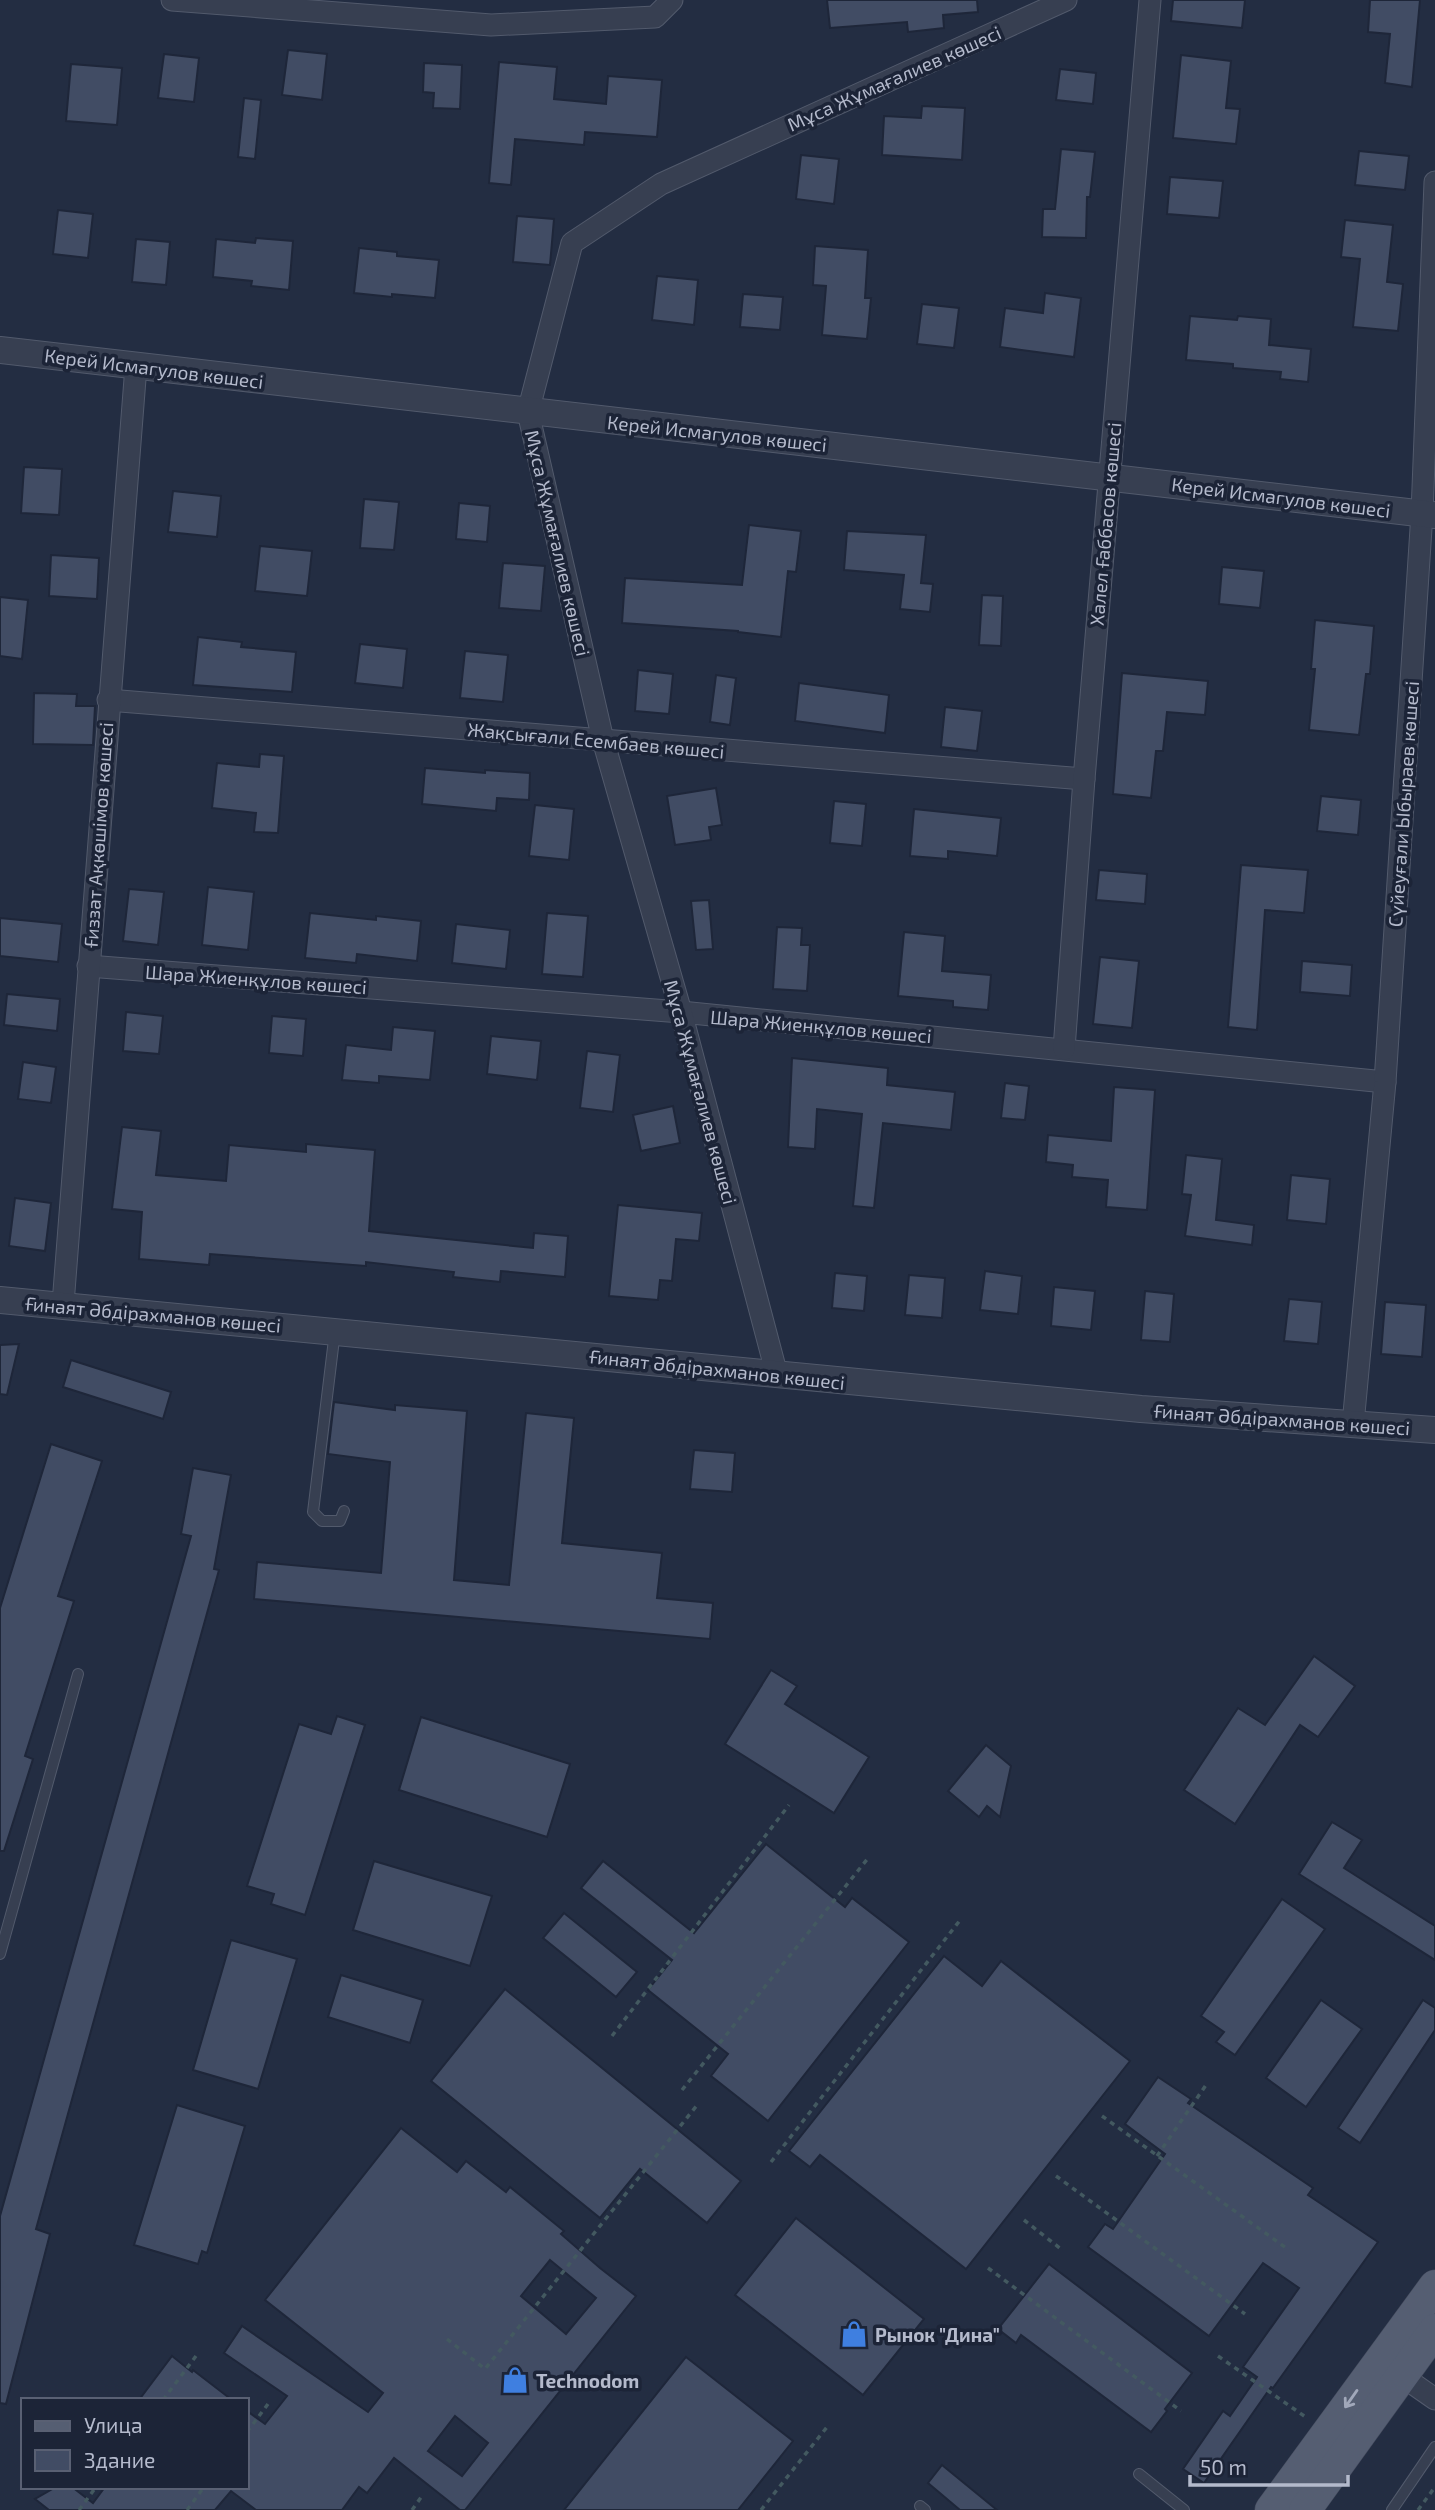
<svg xmlns="http://www.w3.org/2000/svg" width="1435" height="2510" font-family="'Exo 2',sans-serif">
<rect width="100%" height="100%" fill="#232d42"/>
<g fill="#414c64" stroke="#1e2639" stroke-width="2" fill-rule="evenodd">
<path d="M827,0H977L978,12L943,15L944,28L908,32L907,22L830,28Z"/>
<path d="M1173,0H1245L1242,28L1171,21Z"/>
<path d="M1370,0H1420L1412,87L1385,83L1390,34L1368,32Z"/>
<path d="M288,50L327,54L322,100L282,95Z"/>
<path d="M164,54L199,58L194,102L158,98Z"/>
<path d="M1181,55L1231,61L1226,108L1240,109L1236,144L1173,138Z"/>
<path d="M499,62L557,67L554,99L606,104L608,76L662,80L657,137L585,132L584,145L515,139L511,185L489,183Z"/>
<path d="M424,63L462,65L460,109L433,108L434,93L423,92Z"/>
<path d="M71,64L122,68L117,125L66,121Z"/>
<path d="M1060,69L1096,73L1093,104L1056,100Z"/>
<path d="M244,98L261,100L255,159L238,157Z"/>
<path d="M922,106L965,108L962,160L882,155L884,116L921,118Z"/>
<path d="M1061,149L1095,152L1090,197H1087L1086,238L1042,237L1043,209H1055Z"/>
<path d="M1359,151L1409,156L1405,190L1355,185Z"/>
<path d="M801,155L839,159L834,204L796,199Z"/>
<path d="M1170,177L1223,181L1219,218L1167,214Z"/>
<path d="M58,210L93,214L88,258L53,254Z"/>
<path d="M517,216L554,219L550,265L513,262Z"/>
<path d="M1345,220L1393,225L1387,282L1403,284L1398,331L1353,327L1360,259L1341,257Z"/>
<path d="M256,238L293,241L289,290L251,286L252,281L213,277L216,239L255,243Z"/>
<path d="M136,239L170,242L166,285L132,282Z"/>
<path d="M815,246L868,250L865,298H871L867,339L822,335L826,286L813,285Z"/>
<path d="M359,248L397,252V256L439,260L435,298L392,294V297L354,293Z"/>
<path d="M657,276L698,280L694,325L652,320Z"/>
<path d="M1045,293L1081,298L1074,357L1000,347L1005,308L1043,313Z"/>
<path d="M743,294L783,297L780,330L740,327Z"/>
<path d="M922,304L959,308L954,348L917,344Z"/>
<path d="M1190,316L1237,320L1238,316L1271,319L1269,345L1311,349L1308,382L1280,379L1281,372L1233,368V364L1186,360Z"/>
<path d="M24,467L62,469L59,515L21,513Z"/>
<path d="M173,491L221,496L217,537L168,532Z"/>
<path d="M364,499L399,502L394,550L360,548Z"/>
<path d="M459,503L490,506L487,542L456,539Z"/>
<path d="M749,525L801,531L796,572L788,571L781,637L738,632V631L622,623L625,578L742,585Z"/>
<path d="M847,531L926,535L921,583L933,584L930,612L900,609L904,575L844,570Z"/>
<path d="M260,546L312,551L307,596L255,591Z"/>
<path d="M51,555L99,558L97,599L49,596Z"/>
<path d="M503,563L545,566L541,611L499,608Z"/>
<path d="M1222,567L1264,571L1260,608L1219,604Z"/>
<path d="M982,595L1003,596L1001,646L979,645Z"/>
<path d="M0,597L28,600L22,659L0,656Z"/>
<path d="M1315,620L1374,626L1370,674H1366L1359,735L1309,730L1315,669H1311Z"/>
<path d="M198,637L242,642L241,647L296,652L292,692L193,685Z"/>
<path d="M360,644L407,649L403,688L355,683Z"/>
<path d="M465,651L508,655L503,702L460,698Z"/>
<path d="M638,670L673,674L669,714L635,711Z"/>
<path d="M1122,673L1208,681L1205,715L1167,712L1163,751H1156L1151,798L1113,794Z"/>
<path d="M716,675L736,678L730,725L710,722Z"/>
<path d="M799,683L889,695L885,733L795,721Z"/>
<path d="M34,693L77,694L76,706H95L93,745L33,744Z"/>
<path d="M945,707L982,711L977,751L941,747Z"/>
<path d="M260,754L284,756L278,833L254,832L256,813L212,808L217,763L259,767Z"/>
<path d="M425,768L485,773V770L530,773L529,800L497,798L496,811L422,804Z"/>
<path d="M716,788L722,825L709,827L711,840L675,845L667,796Z"/>
<path d="M1321,796L1361,800L1358,835L1317,831Z"/>
<path d="M834,801L866,804L862,846L830,843Z"/>
<path d="M535,805L574,809L569,860L529,856Z"/>
<path d="M914,809L1001,818L997,856L948,851V859L910,856Z"/>
<path d="M1241,865L1308,870L1304,913L1265,910L1257,1030L1228,1027Z"/>
<path d="M1099,870L1147,874L1145,904L1096,900Z"/>
<path d="M208,887L254,892L248,950L202,945Z"/>
<path d="M129,889L164,892L158,945L123,941Z"/>
<path d="M709,900L713,949L696,950L691,901Z"/>
<path d="M310,913L376,920V916L421,921L417,961L357,954L356,963L305,958Z"/>
<path d="M547,913L588,916L583,977L542,974Z"/>
<path d="M0,918L62,924L58,962L0,956Z"/>
<path d="M456,924L510,930L506,969L452,963Z"/>
<path d="M777,927L802,928L801,945H810L807,991L773,989Z"/>
<path d="M904,932L945,936L942,971L991,975L988,1010L953,1007V1001L898,996Z"/>
<path d="M1100,957L1139,961L1132,1028L1093,1024Z"/>
<path d="M1302,961L1352,965L1350,996L1300,992Z"/>
<path d="M7,994L60,999L57,1031L4,1025Z"/>
<path d="M126,1012L163,1016L159,1054L123,1051Z"/>
<path d="M272,1016L306,1019L303,1056L269,1053Z"/>
<path d="M393,1027L435,1031L430,1080L379,1076V1083L342,1080L346,1045L391,1050Z"/>
<path d="M491,1036L541,1041L537,1080L487,1074Z"/>
<path d="M587,1051L620,1055L613,1112L580,1108Z"/>
<path d="M792,1058L888,1068L887,1085L955,1092L951,1130L883,1123L874,1208L853,1206L862,1114L817,1109L815,1149L788,1147Z"/>
<path d="M23,1062L56,1067L51,1103L18,1099Z"/>
<path d="M1005,1083L1029,1086L1025,1120L1001,1118Z"/>
<path d="M1114,1087L1155,1090L1147,1210L1106,1207L1108,1180L1072,1177L1073,1165L1046,1162L1048,1135L1111,1141Z"/>
<path d="M673,1106L680,1143L641,1151L633,1115Z"/>
<path d="M122,1127L161,1131L156,1175L226,1181L229,1145L306,1152V1144L375,1150L369,1231L533,1248L534,1233L568,1236L565,1277L501,1271L500,1282L453,1277L454,1272L366,1262V1266L210,1254L209,1265L139,1259L142,1212L112,1209Z"/>
<path d="M1186,1155L1222,1159L1216,1220L1254,1225L1252,1245L1185,1236L1191,1195L1182,1194Z"/>
<path d="M1291,1175L1330,1179L1326,1224L1287,1220Z"/>
<path d="M15,1198L51,1203L45,1251L9,1246Z"/>
<path d="M618,1205L702,1213L699,1241L676,1239L672,1281L660,1280L658,1300L609,1296Z"/>
<path d="M985,1271L1022,1276L1018,1314L980,1310Z"/>
<path d="M835,1273L867,1276L864,1311L832,1308Z"/>
<path d="M909,1275L945,1278L942,1318L905,1315Z"/>
<path d="M1054,1287L1095,1291L1091,1330L1051,1326Z"/>
<path d="M1145,1291L1174,1294L1170,1342L1141,1340Z"/>
<path d="M1289,1299L1322,1302L1318,1344L1284,1341Z"/>
<path d="M1385,1302L1426,1305L1422,1357L1381,1354Z"/>
<path d="M19,1344L7,1395L0,1394V1345Z"/>
<path d="M71,1360L171,1392L163,1419L63,1387Z"/>
<path d="M334,1402L395,1410V1405L467,1411L454,1580L509,1585L526,1413L574,1418L562,1543L662,1553L657,1598L713,1603L710,1639L254,1599L257,1562L381,1573L390,1462L328,1454Z"/>
<path d="M51,1444L102,1461L58,1596L74,1601L25,1756L33,1759L4,1851H0V1608Z"/>
<path d="M694,1450L735,1453L732,1492L690,1489Z"/>
<path d="M193,1468L231,1475L214,1569L219,1570L36,2229L50,2234L6,2404L0,2403V2216L191,1536L181,1534Z"/>
<path d="M1314,1656L1355,1686L1318,1737L1300,1725L1235,1824L1184,1790L1238,1708L1265,1725Z"/>
<path d="M771,1670L797,1686L785,1704L869,1757L834,1813L725,1744Z"/>
<path d="M337,1716L365,1725L305,1915L271,1904L274,1894L247,1886L299,1724L331,1734Z"/>
<path d="M421,1717L570,1764L547,1837L399,1790Z"/>
<path d="M986,1745L1011,1766L1000,1817L987,1806L979,1817L948,1791Z"/>
<path d="M1332,1822L1362,1840L1344,1868L1435,1926V1960L1299,1874Z"/>
<path d="M766,1844L845,1907L852,1898L909,1942L768,2121L711,2076L728,2054L648,1990L672,1960L581,1888L603,1861L694,1933Z"/>
<path d="M374,1861L492,1896L470,1966L353,1930Z"/>
<path d="M1282,1899L1325,1929L1235,2055L1216,2042L1224,2032L1201,2016Z"/>
<path d="M564,1913L637,1972L616,1997L543,1938Z"/>
<path d="M231,1940L297,1959L258,2089L193,2070Z"/>
<path d="M944,1956L982,1986L1001,1961L1130,2061L966,2269L820,2155L810,2167L789,2151Z"/>
<path d="M341,1975L423,2000L410,2043L328,2017Z"/>
<path d="M505,1989L741,2181L707,2223L640,2169L600,2218L431,2081Z"/>
<path d="M1321,2000L1362,2029L1306,2107L1266,2078Z"/>
<path d="M1423,2000L1435,2008V2030L1360,2143L1338,2128Z"/>
<path d="M1158,2077L1191,2099L1188,2103L1313,2188L1308,2195L1378,2242L1273,2388L1271,2387L1204,2483L1183,2469L1223,2411L1230,2416L1257,2377L1243,2367L1299,2288L1263,2263L1209,2336L1088,2247L1105,2224L1113,2229L1165,2154L1125,2124Z"/>
<path d="M177,2105L245,2126L207,2253L202,2251L198,2264L134,2245Z"/>
<path d="M401,2128L457,2172L466,2161L506,2192L510,2187L564,2231L561,2234L600,2268L636,2296L465,2510H460L394,2458L367,2493L359,2487L342,2510H256L231,2491L215,2510H49L35,2499L56,2487H72L93,2503L105,2487H247V2411L265,2424L287,2396L224,2353L242,2326L368,2412L383,2393L265,2300ZM550,2260L596,2298L566,2334L521,2296ZM455,2416L488,2443L462,2476L428,2451Z"/>
<path d="M796,2218L924,2319L863,2395L735,2295Z"/>
<path d="M1049,2264L1192,2373L1165,2409L1167,2411L1151,2432L1021,2335L1016,2343L998,2329Z"/>
<path d="M172,2356L192,2372L193,2370L232,2400H139Z"/>
<path d="M686,2357L793,2441L738,2510H564Z"/>
<path d="M942,2465L997,2510H960L928,2483Z"/>
</g>
<g fill="none" stroke-linecap="round" stroke-linejoin="round">
<defs>
<g id="service">
<path d="M335,1331L313,1512L322,1521H340L344,1511"/>
<path d="M0,1954L78,1674"/>
<path d="M1139,2474L1184,2510"/>
<path d="M920,2506L925,2510"/>
<path d="M1392,2510L1435,2447"/>
</g>
<g id="minor">
<path d="M172,0L491,25L655,17L672,0"/>
<path d="M108,700L1084,779"/>
<path d="M88,966L681,1012L1385,1082"/>
<path d="M1064,1049L1084,779L1150,0"/>
<path d="M63,1304L136,366"/>
<path d="M777,1375L681,1012L603,740L528,412L572,243L661,184L1066,0"/>
<path d="M1353,1424L1385,1082L1422,513L1435,182"/>
<path d="M1392,2369L1435,2399"/>
</g>
<g id="tertiary">
<path d="M0,350L1435,515"/>
<path d="M0,1300L1141,1409L1435,1430"/>
</g>
<g id="primary">
<path d="M1271,2510L1435,2286"/>
<path d="M1305,2510L1435,2330"/>
</g>
</defs>
<use href="#service" stroke="#525a6c" stroke-width="12"/>
<use href="#minor" stroke="#525a6c" stroke-width="23"/>
<use href="#tertiary" stroke="#525a6c" stroke-width="28"/>
<use href="#primary" stroke="#41485b" stroke-width="33"/>
<g stroke="#435960" stroke-width="3.5" stroke-dasharray="5 5" stroke-linecap="butt">
<path d="M612,2036L789,1805"/>
<path d="M682,2090L869,1857"/>
<path d="M1102,2116L1289,2250"/>
<path d="M1157,2156L1206,2085"/>
<path d="M771,2162L961,1919"/>
<path d="M1056,2176L1245,2314"/>
<path d="M1024,2220L1061,2249"/>
<path d="M988,2268L1181,2411"/>
<path d="M447,2339L485,2369L698,2104"/>
<path d="M1218,2356L1307,2418"/>
<path d="M163,2400L199,2352"/>
<path d="M247,2432L271,2400"/>
<path d="M79,2510L96,2487"/>
<path d="M187,2510L204,2487"/>
<path d="M412,2510L422,2496"/>
<path d="M761,2510L827,2427"/>
<path d="M1418,2510L1435,2487"/>
</g>
<use href="#service" stroke="#373f51" stroke-width="10"/>
<use href="#minor" stroke="#373f51" stroke-width="21"/>
<use href="#tertiary" stroke="#373f51" stroke-width="26"/>
<use href="#primary" stroke="#555e72" stroke-width="32"/>
</g>
<defs><path id="oneway-shaft" d="M-6 0H5M1.5-3L5.5 0L1.5 3" fill="none" stroke-width="1.6" stroke-linecap="round" stroke-linejoin="round" transform="scale(1.75)"/></defs>
<use stroke="#a1a8ba" href="#oneway-shaft" transform="translate(1351 2399) rotate(125)"/>
<defs>
<symbol id="shop-bare" viewBox="-9 -9 18 18"><path d="M-5-2.5h2.3a2.7 3.5 0 0 1 5.4 0H5L5.5 6h-11ZM-1.5-2.5h3a1.5 2.3 0 0 0-3 0Z" fill="#3f7fe0" stroke="#1c2437" stroke-width="2.5" paint-order="stroke"/></symbol>
</defs>
<g fill-rule="evenodd">
<use href="#shop-bare" x="835" y="2315" width="38" height="38"/>
<use href="#shop-bare" x="496" y="2361" width="38" height="38"/>
</g>
<g text-anchor="middle" dominant-baseline="central" stroke-width="7" stroke-linejoin="round" paint-order="stroke">
<g font-size="19" fill="#b4bacc" stroke="#1c2437">
<text transform="translate(894 78) rotate(-24)">Мұса Жұмағалиев көшесі</text>
<text transform="translate(154 368) rotate(7)">Керей Исмагулов көшесі</text>
<text transform="translate(717 433) rotate(6)">Керей Исмагулов көшесі</text>
<text transform="translate(1281 497) rotate(7)">Керей Исмагулов көшесі</text>
<text transform="translate(1105 524) rotate(-85)">Халел Ғаббасов көшесі</text>
<text transform="translate(558 543) rotate(77)">Мұса Жұмағалиев көшесі</text>
<text transform="translate(596 740) rotate(5)">Жақсығали Есембаев көшесi</text>
<text transform="translate(1403 804) rotate(-86)">Сүйеуғали Ыбыраев көшесi</text>
<text transform="translate(98 835) rotate(-86)">Ғиззат Ақкөшімов көшесi</text>
<text transform="translate(256 979) rotate(4)">Шара Жиенқұлов көшесі</text>
<text transform="translate(821 1026) rotate(5)">Шара Жиенқұлов көшесі</text>
<text transform="translate(701 1092) rotate(75)">Мұса Жұмағалиев көшесі</text>
<text transform="translate(153 1314) rotate(5)">Ғинаят Әбдірахманов көшесі</text>
<text transform="translate(717 1369) rotate(6)">Ғинаят Әбдірахманов көшесі</text>
<text transform="translate(1282 1419) rotate(4)">Ғинаят Әбдірахманов көшесі</text>
</g>
<g font-size="19" font-weight="bold" fill="#b4bacc" stroke="#1c2437" text-anchor="start">
<text x="875" y="2334">Рынок "Дина"</text>
<text x="536" y="2380">Technodom</text>
</g>
</g>
<rect x="21" y="2398" width="228" height="91" fill="#1c2437" stroke="#596073" stroke-width="2"/>
<rect x="35" y="2421" width="35" height="10" fill="#555e72" stroke="#596073" stroke-width="2"/>
<text x="84" y="2433" font-size="21" fill="#b4bacc">Улица</text>
<rect x="35" y="2450" width="35" height="21" fill="#414c64" stroke="#596073" stroke-width="2"/>
<text x="84" y="2468" font-size="21" fill="#b4bacc">Здание</text>
<path d="M1190 2475v10h158v-10" fill="none" stroke="#b4bacc" stroke-width="3.5"/>
<text x="1200" y="2475" font-size="21" fill="#b4bacc" stroke="#1c2437" stroke-width="5" paint-order="stroke">50 m</text>
</svg>
